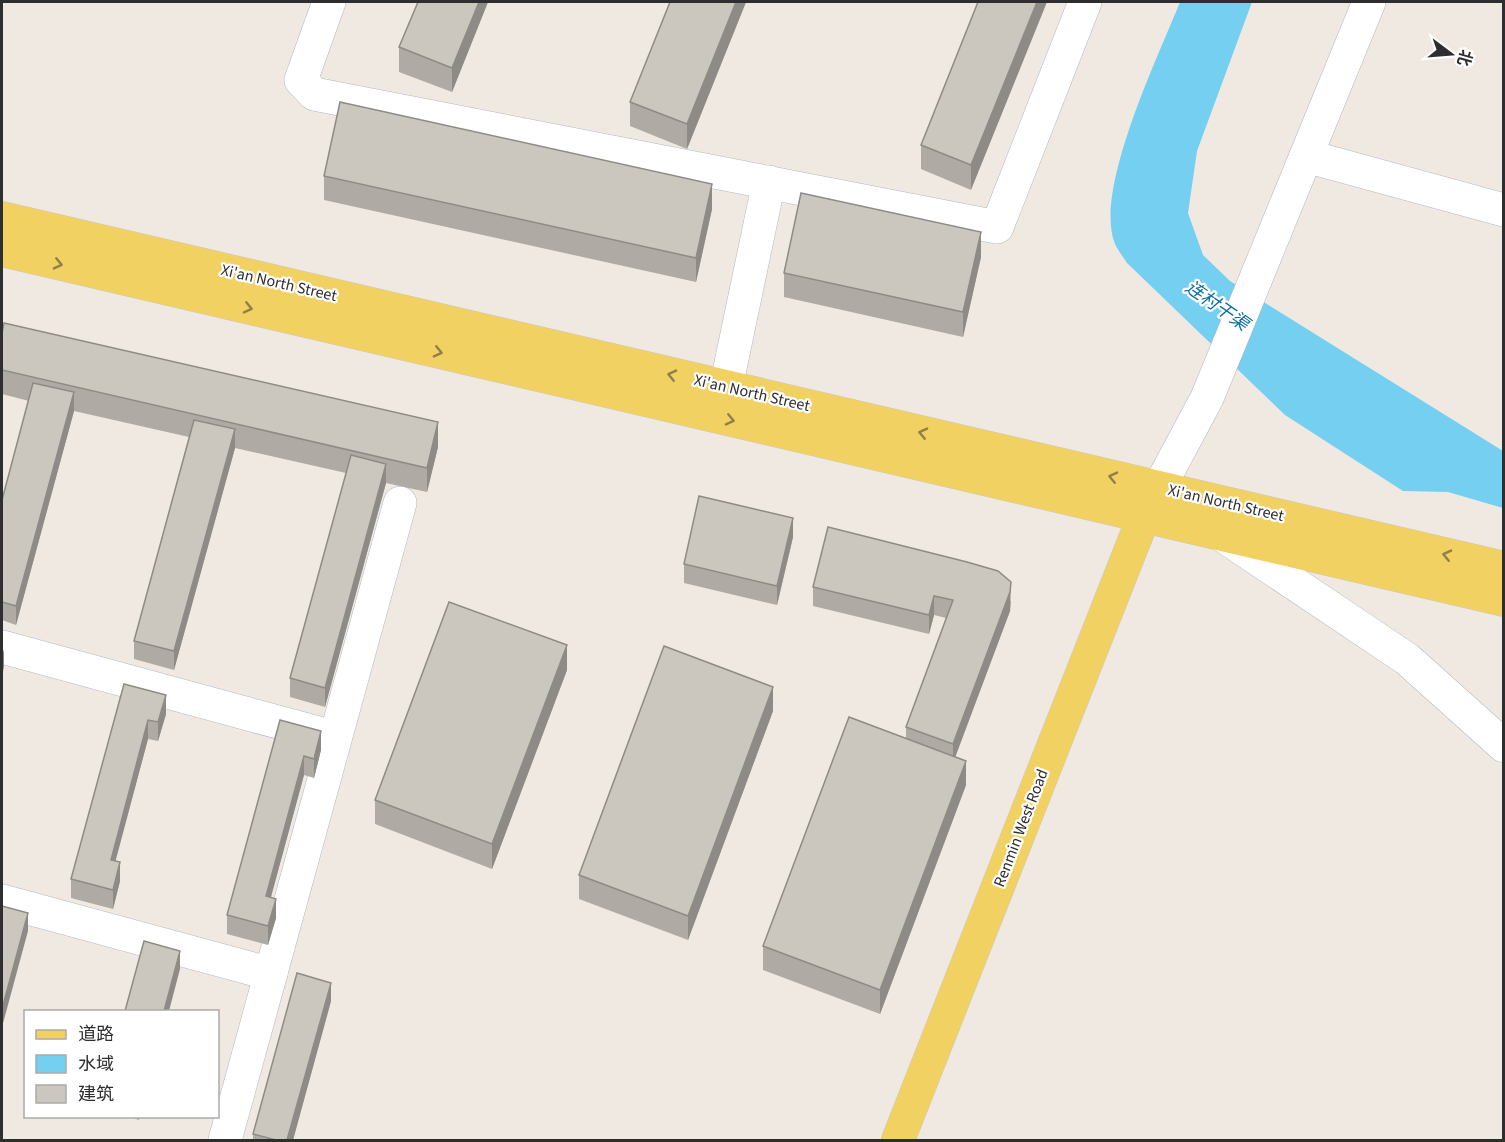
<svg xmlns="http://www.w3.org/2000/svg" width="1505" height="1142" font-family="'Source Sans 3','Noto Sans SC',sans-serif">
<rect width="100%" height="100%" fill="#efe9e1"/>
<path fill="#75cff0" d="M1180,2H1252L1197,151L1188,213L1203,255L1230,281L1503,451V508L1448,492L1403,491L1285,415L1127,263C1123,257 1118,250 1115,244C1093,191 1159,55 1180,2Z"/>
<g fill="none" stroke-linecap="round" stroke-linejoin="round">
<defs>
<g id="minor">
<path d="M329,2L301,80L314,94L997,227L1085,2"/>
<path d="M1306,156L1504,210"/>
<path d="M726,387L769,182"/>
<path d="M1146,512L1207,398L1369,2"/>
<path d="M1222,535L1407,659L1504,746"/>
<path d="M2,647L322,734"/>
<path d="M2,901L271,974"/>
<path d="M225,1140L400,503"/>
</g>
<g id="major">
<path d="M2,218L1504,568"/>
<path d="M2,250L1504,600"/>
<path d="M898,1140L1144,516"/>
</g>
</defs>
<use href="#minor" stroke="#b4b7c1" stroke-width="34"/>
<use href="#major" stroke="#c9c9c9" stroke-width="34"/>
<use href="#minor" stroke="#fff" stroke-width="33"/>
<use href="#major" stroke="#f2d163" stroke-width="33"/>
</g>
<g fill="#afaba4">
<path d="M488,2L452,92L399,72V47Z"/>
<path d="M746,2L687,149L630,126V102Z"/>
<path d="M978,2L971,190L921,169V145Z"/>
<path d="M324,176L712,209L696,282L324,200Z"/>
<path d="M981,257L963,337L784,297V273Z"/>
<path d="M2,333L438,447L427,492L386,483L325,707L290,697V678L346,473L235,448L174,670L134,659V641L189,437L74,411L16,625L2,620V500L29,401L2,394Z"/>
<path d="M793,537L777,605L684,583V564Z"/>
<path d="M813,587L1011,601L1010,611L955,757L966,785L880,1014L763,970V946L906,738V727L946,618L934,615L929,634L813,606Z"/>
<path d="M567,670L492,869L375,824V800Z"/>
<path d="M124,684L166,714L158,741L148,739L115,861L120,881L113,909L71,898V879Z"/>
<path d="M773,711L688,940L579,899V875Z"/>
<path d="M280,720L321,750L314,778L304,775L271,897L276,918L268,945L227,934V915Z"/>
<path d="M331,1001L293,1140H253V1134Z"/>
<path d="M126,1116H140L139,1120Z"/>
</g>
<g fill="#8e8b86">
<path d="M479,2H488L452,92V68Z"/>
<path d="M736,2H746L687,149V124Z"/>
<path d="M1037,2H1047L971,190V165Z"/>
<path d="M712,184V209L696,282V258Z"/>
<path d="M981,232V257L963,337V312Z"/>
<path d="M74,392V411L16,625V606Z"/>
<path d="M438,422V447L427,492V468Z"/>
<path d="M235,429V448L174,670V651Z"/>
<path d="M386,464V483L325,707V688Z"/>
<path d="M793,518V537L777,605V586Z"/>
<path d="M1011,582L1010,611L953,763V744Z"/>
<path d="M934,596V615L929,634V615Z"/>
<path d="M567,645V670L492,869V844Z"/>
<path d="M4,649V667L2,676V657Z"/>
<path d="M773,687V711L688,940V916Z"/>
<path d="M166,695V714L158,741V722Z"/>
<path d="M148,720V739L111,878V860Z"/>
<path d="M321,731V750L314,778V759Z"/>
<path d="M304,756V775L266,915V896Z"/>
<path d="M966,761V785L880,1014V990Z"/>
<path d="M120,862V881L113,909V890Z"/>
<path d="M276,899V918L268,945V926Z"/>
<path d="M28,913V931L2,1027V1009Z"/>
<path d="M180,951V969L169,1011H164Z"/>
<path d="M331,983V1001L293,1140H287Z"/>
</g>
<g fill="#cbc7bf" stroke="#8e8b86" stroke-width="1.5">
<path d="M418,2H479L452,68L399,47Z"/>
<path d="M670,2H736L687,124L630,102Z"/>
<path d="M978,2H1037L971,165L921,145Z"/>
<path d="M340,102L712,184L696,258L324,176Z"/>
<path d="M801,193L981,232L963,312L784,273Z"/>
<path d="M4,323L438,422L427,468L2,370V333Z"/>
<path d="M33,383L74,392L16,606L2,602V500Z"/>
<path d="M194,420L235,429L174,651L134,641Z"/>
<path d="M351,455L386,464L325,688L290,678Z"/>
<path d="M699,496L793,518L777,586L684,564Z"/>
<path d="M828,527L967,562L998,571L1011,582L1010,592L953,744L906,727L953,600L934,596L929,615L813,587Z"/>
<path d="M449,602L567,645L492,844L375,800Z"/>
<path d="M664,646L773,687L688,916L579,875Z"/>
<path d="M124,684L166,695L158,722L148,720L111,860L120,862L113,890L71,879Z"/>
<path d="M849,717L966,761L880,990L763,946Z"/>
<path d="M280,720L321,731L314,759L304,756L266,896L276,899L268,926L227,915Z"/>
<path d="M2,906L28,913L2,1009Z"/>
<path d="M144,941L180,951L164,1011H125Z"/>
<path d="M297,973L331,983L287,1140H276L253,1134Z"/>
</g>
<defs><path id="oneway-chevron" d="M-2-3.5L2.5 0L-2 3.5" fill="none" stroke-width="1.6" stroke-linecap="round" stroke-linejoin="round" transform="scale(1.5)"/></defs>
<g stroke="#908048">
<use href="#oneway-chevron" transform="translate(58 264) rotate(13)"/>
<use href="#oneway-chevron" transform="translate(248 308) rotate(13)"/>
<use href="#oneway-chevron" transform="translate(438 352) rotate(13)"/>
<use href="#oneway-chevron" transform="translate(672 375) rotate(-167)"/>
<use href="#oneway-chevron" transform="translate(730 420) rotate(13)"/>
<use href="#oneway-chevron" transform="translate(923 433) rotate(-167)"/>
<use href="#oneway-chevron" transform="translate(1113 477) rotate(-167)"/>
<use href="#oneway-chevron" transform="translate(1447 555) rotate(-167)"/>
</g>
<g text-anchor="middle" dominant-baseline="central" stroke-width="4.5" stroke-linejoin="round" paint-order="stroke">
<g font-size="16" fill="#2e2e2e" stroke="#fff">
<text transform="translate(279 283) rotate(13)">Xi'an North Street</text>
<text transform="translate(752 393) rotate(13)">Xi'an North Street</text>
<text transform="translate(1226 503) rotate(13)">Xi'an North Street</text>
<text transform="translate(1021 828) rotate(-69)">Renmin West Road</text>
</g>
<g font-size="18" font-style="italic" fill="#0d6fa3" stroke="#fff">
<text transform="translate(1217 306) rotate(35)">连村干渠</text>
</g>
</g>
<rect width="1505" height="1142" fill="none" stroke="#2e2e2e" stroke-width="6"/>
<rect x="24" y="1010" width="195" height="108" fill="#ffffff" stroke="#ababab" stroke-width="1.5"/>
<rect x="36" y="1030" width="30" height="9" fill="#f2d163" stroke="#ababab" stroke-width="1.5"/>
<text x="78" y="1040" font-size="18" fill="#2e2e2e">道路</text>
<rect x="36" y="1055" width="30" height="18" fill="#75cff0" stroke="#ababab" stroke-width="1.5"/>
<text x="78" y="1070" font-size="18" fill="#2e2e2e">水域</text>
<rect x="36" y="1085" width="30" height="18" fill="#cbc7bf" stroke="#ababab" stroke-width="1.5"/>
<text x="78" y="1100" font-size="18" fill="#2e2e2e">建筑</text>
<g transform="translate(1451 54) rotate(106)" stroke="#ffffff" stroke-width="4.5" paint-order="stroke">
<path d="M0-4.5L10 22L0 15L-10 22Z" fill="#2e2e2e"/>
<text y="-9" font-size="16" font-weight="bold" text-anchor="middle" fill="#2e2e2e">北</text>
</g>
</svg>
